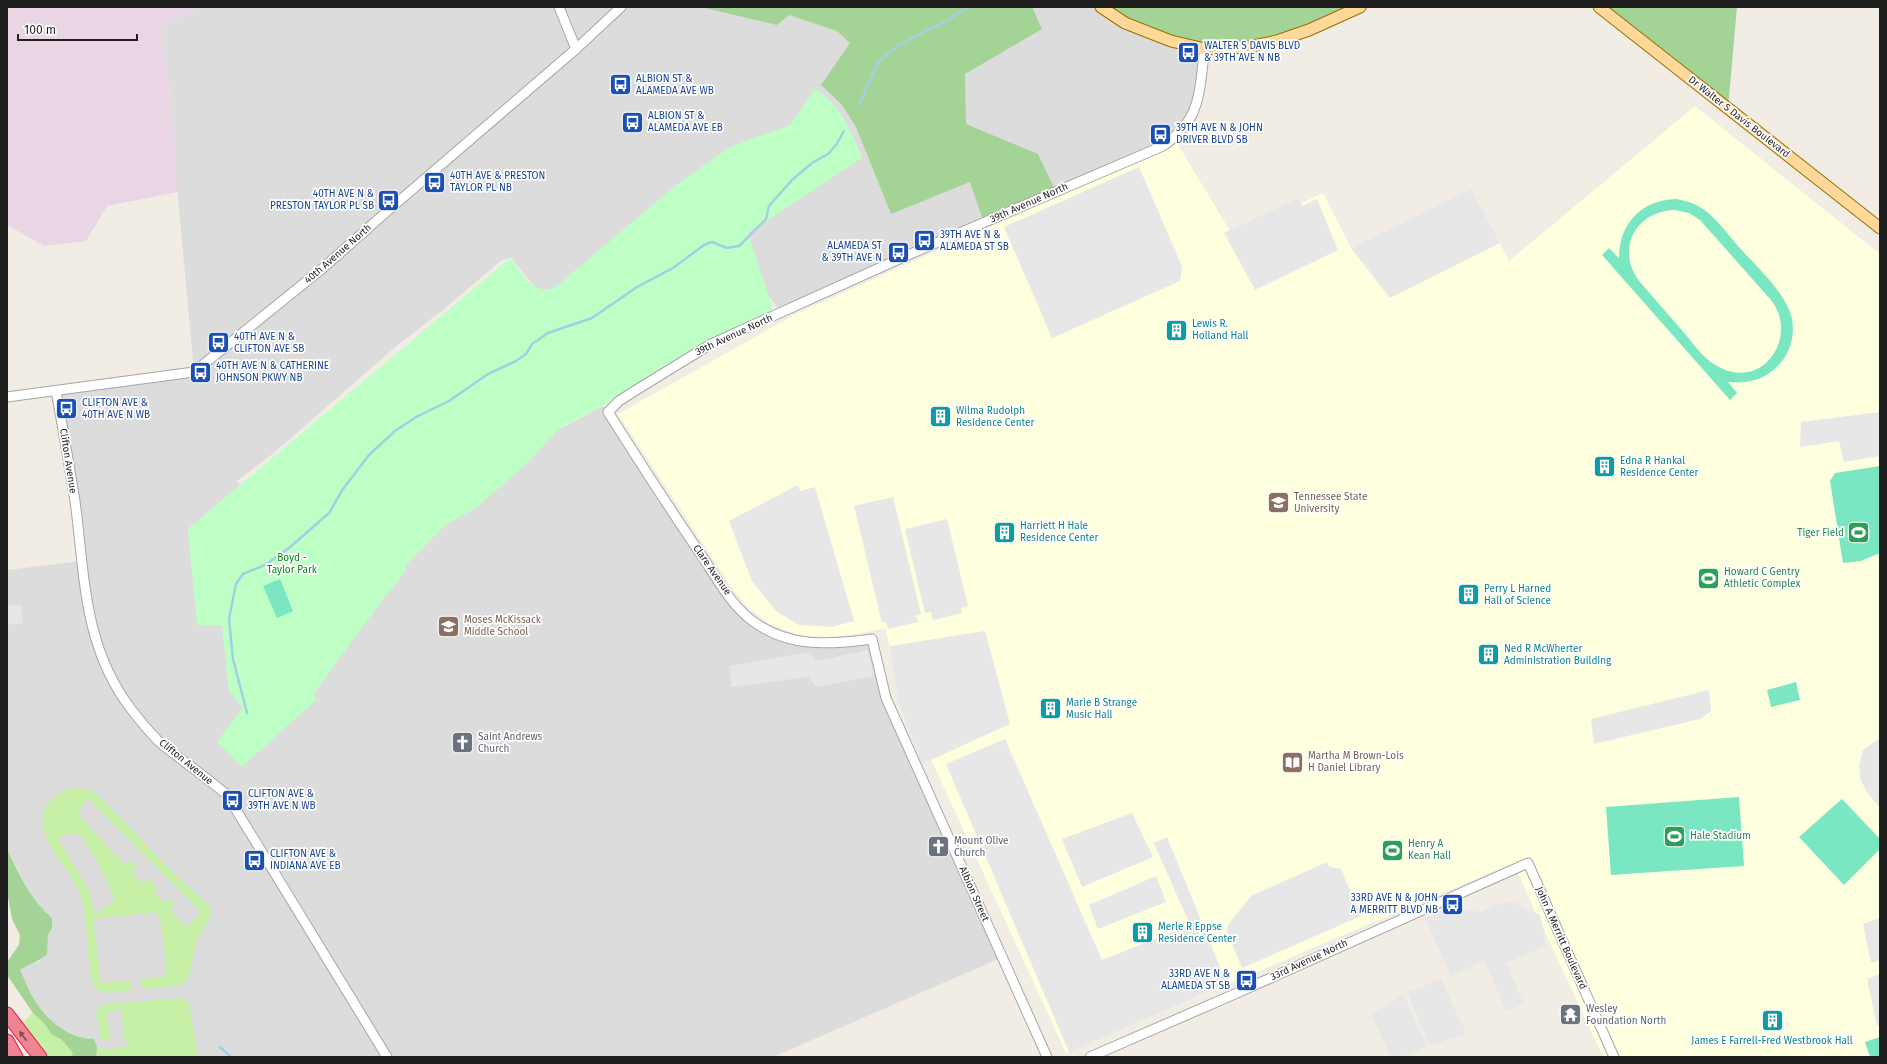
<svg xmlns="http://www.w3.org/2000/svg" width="1887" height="1064" font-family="'Fira Sans',sans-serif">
<rect width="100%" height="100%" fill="#f1ede4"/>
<path fill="#dddcdc" d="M204,7H1101L1205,49L1199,95L1176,136L782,313L678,184L557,286L551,289L542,290L535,287L511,258L502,260L444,309L393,349L275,452L237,481L240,485L188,529L198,625H222L229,690L243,708L316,699L313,695L364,624L406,570L404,566L444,526L476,507L527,463L558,430L603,406L608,412L674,516L750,619L795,640L872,639L886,698L1003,957L773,1057H96L97,1047L87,1039L71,1034L58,1027L46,1015L34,1001L20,970L27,965L40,961L48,935L52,928V918L43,910L27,887L7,849V570L82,561L56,391L194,372L172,132L171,98L160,25Z"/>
<path fill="#ead5e5" d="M7,7H204L160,25L171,98L178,192L107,206L86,241L44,246L7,225Z"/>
<path fill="#fdffde" d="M1695,106L1880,254V1057H1603L1513,863L1066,1053L912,718L897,674L885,628L853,635L825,637L799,635L769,624L748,607L734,591L618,414L796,314L1177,143L1233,236L1323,193L1351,248L1471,189L1509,261Z"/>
<g fill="#c6f0a5" fill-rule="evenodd">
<path d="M77,788L92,791L99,796L171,870L210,907C214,918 201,931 197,941C192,953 192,976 184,984L177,986L143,989L141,978L149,977V979L167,976L161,922L156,912L93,919L101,983L132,981L131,990C119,991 100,997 93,985C86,956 89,923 80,894C71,866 25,832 50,801C57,793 66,789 77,788ZM88,798L201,912L187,927L171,911L174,901L169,899L165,903L156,895V886L151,880L143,883L132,872L137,865L130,861L124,864L81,818L78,812ZM70,833L82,836C95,857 108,878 114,901L103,909L98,911L99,913L95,914L89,890L58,839L64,834Z"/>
<path d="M177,998L185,999L189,1003L198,1057H96L97,1047L106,1050L128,1046L123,1034L122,1010L107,1012L110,1039L107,1041L101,1039L96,1012L101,1005Z"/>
<path d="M33,1013L45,1024L51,1034L62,1040L73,1053L71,1057H48L22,1023Z"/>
</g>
<g fill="#a4d495">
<path d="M701,7H1032L1042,29L965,74L966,124L1038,154L1056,192L984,223L970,182L891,214L856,127L842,105L821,85L850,43L837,31L789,15L777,25Z"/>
<path d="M1101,7H1360L1277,41L1184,44Z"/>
<path d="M1599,7H1737L1728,109Z"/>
<path d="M7,849C19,874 31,900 52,918V928L48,935L47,954C37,963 30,963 20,970C25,980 29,992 35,1001C48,1021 69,1039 94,1039L97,1047L96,1057H71L73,1053L62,1040L51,1034L45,1024L33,1013L7,975V962L19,945L20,935L12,919L7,892Z"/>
</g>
<path fill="#bdffc5" d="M815,89C841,105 851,131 862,158L748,233L773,310L695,347L603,406L567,424L558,430L527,463L476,508L444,526L405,566L406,570L364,624L313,695L317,699L242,767L217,742L243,708L229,690L222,625H197L188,529L510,258C521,271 534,297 554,288L678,184L730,147L790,125Z"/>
<g fill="#7ae7c2" fill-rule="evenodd">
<path d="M1676,199C1687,201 1698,204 1707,212C1718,221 1728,234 1737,245C1754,264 1784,291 1791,315C1796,333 1791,353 1778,366C1764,380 1747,384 1728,382L1737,393L1730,400L1602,255L1609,248L1619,258C1619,224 1641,200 1676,199ZM1675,210L1689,213L1700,220L1771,300C1799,336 1764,389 1721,368C1706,362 1696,347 1686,335C1671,317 1655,300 1640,282C1615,250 1635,211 1675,210Z"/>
<path d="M1880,466V553L1861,561L1843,563L1830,481L1835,473Z"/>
<path d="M280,579L293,611L277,618L263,586Z"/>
<path d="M1796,682L1800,700L1771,707L1767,690Z"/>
<path d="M1739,797L1744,866L1611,875L1606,807Z"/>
<path d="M1842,799L1880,839V849L1844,885L1799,837Z"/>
<path d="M1880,1037V1057H1870L1865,1042Z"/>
</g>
<g fill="#e7e7e7">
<path d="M1139,167L1182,266L1180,281L1052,338L1004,227Z"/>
<path d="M1471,189L1500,243L1390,298L1351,248Z"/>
<path d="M1299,198L1302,206L1317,199L1338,250L1255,290L1224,233Z"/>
<path d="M1880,412V456L1844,462L1839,441L1800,447L1801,422Z"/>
<path d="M798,485L800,491L815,487L854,621L832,627L799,625L776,611L752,581L729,521Z"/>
<path d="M893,497L921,614L916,615L918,622L888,629L886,622L882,623L854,506Z"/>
<path d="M947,519L968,606L961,608L962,613L933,620L931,612L925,613L905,529Z"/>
<path d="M21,605L23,623L7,625V606Z"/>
<path d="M985,631L1010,724L922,764L898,701L890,646Z"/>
<path d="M868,650L874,676L817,687L808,677L731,687L730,666L809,652L818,661Z"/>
<path d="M1709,690L1711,711L1700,719L1594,744L1591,719Z"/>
<path d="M1880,738V808L1867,792L1861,781L1859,765L1863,750Z"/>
<path d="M1005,739L1102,960L1190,925L1154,843L1167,837L1227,984L1069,1052L946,764Z"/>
<path d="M1132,813L1153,857L1082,887L1062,839Z"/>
<path d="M1327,862L1329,867L1341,869L1361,916L1242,968L1227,932L1228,925L1251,896Z"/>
<path d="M1156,876L1166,902L1098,929L1089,905Z"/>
<path d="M1513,902L1540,915L1544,931L1545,946L1506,963L1524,1004L1506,1011L1485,961L1451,976L1425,918L1453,905L1458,908L1480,912L1500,903Z"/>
<path d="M1880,918V960L1871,963L1863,924Z"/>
<path d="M1880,974V1025L1877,1026L1867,979Z"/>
<path d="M1441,979L1466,1033L1430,1046L1407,992Z"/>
<path d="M1403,994L1427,1046L1404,1057H1391L1371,1014Z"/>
</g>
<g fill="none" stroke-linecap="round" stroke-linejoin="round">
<g stroke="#a0d0e2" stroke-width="2.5">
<path d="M859,105L878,62L899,45L927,30L945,22L968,7"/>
<path d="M247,713L233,659L229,619L236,584L243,574L265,565L289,548L329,513L343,489L369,455L395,431L416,417L449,401L488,374L516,361L526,354L532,344L548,333L592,318L637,287L673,268L704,245L712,242L727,248L739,246L766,219L769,206L792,180L812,163L828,154L836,145L844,131"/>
<path d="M220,1047L231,1057"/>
</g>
<defs>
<g id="minor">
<path d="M559,7L576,49"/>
<path d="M56,391C63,428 69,465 75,501C85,576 83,646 131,709C141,722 152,736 165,747C186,763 207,778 227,795L387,1057"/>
<path d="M7,397L194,372L323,268L392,207L576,49L621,7"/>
<path d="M1047,1057L886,698L872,639C829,645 787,648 750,619C731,604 717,579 704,559C671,511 639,461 608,412L619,401L633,392L711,344L908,255L1163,146C1203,118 1198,93 1205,49"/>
<path d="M1090,1057L1237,993L1528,863L1614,1057"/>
</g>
<g id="major">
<path d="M1101,7L1125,23L1171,41L1205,49L1248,47L1277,41L1309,30L1360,7"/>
<path d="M1599,7L1880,228"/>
</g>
<g id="highway">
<path d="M7,1014L40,1057"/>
<path d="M7,1041L16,1057"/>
</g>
</defs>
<use href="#minor" stroke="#a6a6a6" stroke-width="11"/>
<use href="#major" stroke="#996e00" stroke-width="13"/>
<use href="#highway" stroke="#ec1353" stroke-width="15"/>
<use href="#minor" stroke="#fff" stroke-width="9"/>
<use href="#major" stroke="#ffd89a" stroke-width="11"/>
<use href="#highway" stroke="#ef8493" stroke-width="13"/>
</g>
<defs><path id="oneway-solid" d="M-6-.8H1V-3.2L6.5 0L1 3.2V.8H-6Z"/></defs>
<use fill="#7d4c53" href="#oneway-solid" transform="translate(23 1036) rotate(-127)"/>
<defs>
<symbol id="bus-square" viewBox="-11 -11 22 22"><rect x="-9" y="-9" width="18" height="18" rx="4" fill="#1a4fb4" stroke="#fff"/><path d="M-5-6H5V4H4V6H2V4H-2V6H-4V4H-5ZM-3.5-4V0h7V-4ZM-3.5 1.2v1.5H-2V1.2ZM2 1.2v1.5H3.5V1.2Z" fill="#fff"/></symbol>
<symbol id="building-square" viewBox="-11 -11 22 22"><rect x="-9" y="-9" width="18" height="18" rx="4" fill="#0f9aa8" stroke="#fff"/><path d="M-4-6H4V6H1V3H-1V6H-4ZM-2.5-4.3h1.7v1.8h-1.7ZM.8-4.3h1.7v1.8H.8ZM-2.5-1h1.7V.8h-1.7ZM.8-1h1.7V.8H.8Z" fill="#fff"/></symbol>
<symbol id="university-square" viewBox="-11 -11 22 22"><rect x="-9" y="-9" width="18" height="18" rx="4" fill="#8d6e63" stroke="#fff"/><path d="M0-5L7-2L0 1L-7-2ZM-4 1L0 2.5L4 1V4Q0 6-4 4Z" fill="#fff"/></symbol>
<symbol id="stadium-square" viewBox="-11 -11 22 22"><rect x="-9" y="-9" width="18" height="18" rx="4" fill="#2e9e5b" stroke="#fff"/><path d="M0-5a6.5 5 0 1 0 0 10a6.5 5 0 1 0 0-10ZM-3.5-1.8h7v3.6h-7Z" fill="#fff"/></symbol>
<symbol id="school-square" viewBox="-11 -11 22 22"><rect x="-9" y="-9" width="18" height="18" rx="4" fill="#8d6e63" stroke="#fff"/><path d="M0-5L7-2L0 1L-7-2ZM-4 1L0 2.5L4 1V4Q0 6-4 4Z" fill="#fff"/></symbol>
<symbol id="church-square" viewBox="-11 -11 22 22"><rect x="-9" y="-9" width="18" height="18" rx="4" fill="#6b7280" stroke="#fff"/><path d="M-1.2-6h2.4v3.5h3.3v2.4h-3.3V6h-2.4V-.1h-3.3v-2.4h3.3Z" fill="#fff"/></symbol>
<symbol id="library-square" viewBox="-11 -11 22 22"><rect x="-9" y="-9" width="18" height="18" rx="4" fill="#8d6e63" stroke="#fff"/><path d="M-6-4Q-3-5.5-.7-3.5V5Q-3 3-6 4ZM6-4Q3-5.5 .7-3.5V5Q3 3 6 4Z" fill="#fff"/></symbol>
<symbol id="temple-square" viewBox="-11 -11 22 22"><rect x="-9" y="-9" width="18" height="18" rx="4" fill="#6b7280" stroke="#fff"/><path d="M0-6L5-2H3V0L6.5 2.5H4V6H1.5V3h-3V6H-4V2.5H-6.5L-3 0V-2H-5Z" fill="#fff"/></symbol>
</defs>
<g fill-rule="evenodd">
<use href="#bus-square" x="1176" y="40" width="25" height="25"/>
<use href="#bus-square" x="608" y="72" width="25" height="25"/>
<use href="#bus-square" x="620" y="110" width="25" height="25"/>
<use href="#bus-square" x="1148" y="122" width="25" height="25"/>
<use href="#bus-square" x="422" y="170" width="25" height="25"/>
<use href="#bus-square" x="376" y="188" width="25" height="25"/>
<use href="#bus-square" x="912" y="228" width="25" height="25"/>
<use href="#bus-square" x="886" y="240" width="25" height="25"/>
<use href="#building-square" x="1164" y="318" width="25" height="25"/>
<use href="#bus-square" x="206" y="330" width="25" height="25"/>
<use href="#bus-square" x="188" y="360" width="25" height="25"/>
<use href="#bus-square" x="54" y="396" width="25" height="25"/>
<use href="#building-square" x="928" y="404" width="25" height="25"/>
<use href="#building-square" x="1592" y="454" width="25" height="25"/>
<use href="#university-square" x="1266" y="490" width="25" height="25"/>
<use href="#building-square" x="992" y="520" width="25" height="25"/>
<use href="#stadium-square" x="1846" y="520" width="25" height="25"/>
<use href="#stadium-square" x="1696" y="566" width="25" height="25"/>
<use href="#building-square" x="1456" y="582" width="25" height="25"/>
<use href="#school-square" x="436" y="614" width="25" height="25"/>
<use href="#building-square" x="1476" y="642" width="25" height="25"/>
<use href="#building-square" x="1038" y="696" width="25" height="25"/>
<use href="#church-square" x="450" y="730" width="25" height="25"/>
<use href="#library-square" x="1280" y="750" width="25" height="25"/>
<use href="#bus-square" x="220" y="788" width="25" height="25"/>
<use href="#stadium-square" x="1662" y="824" width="25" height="25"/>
<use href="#church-square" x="926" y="834" width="25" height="25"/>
<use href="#stadium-square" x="1380" y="838" width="25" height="25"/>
<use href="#bus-square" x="242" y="848" width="25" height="25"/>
<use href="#bus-square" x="1440" y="892" width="25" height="25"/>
<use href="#building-square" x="1130" y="920" width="25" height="25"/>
<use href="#bus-square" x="1234" y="968" width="25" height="25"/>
<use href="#temple-square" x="1558" y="1002" width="25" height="25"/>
<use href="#building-square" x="1760" y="1008" width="25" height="25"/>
</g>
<g text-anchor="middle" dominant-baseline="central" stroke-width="3.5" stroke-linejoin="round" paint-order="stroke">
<g font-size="10" fill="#164399" stroke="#fff" text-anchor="start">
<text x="1204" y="46">WALTER S DAVIS BLVD<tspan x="1204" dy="12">&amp; 39TH AVE N NB</tspan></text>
<text x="636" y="79">ALBION ST &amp;<tspan x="636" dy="12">ALAMEDA AVE WB</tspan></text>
<text x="648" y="116">ALBION ST &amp;<tspan x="648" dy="12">ALAMEDA AVE EB</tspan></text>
<text x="1176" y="128">39TH AVE N &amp; JOHN<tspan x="1176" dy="12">DRIVER BLVD SB</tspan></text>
<text x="450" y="176">40TH AVE &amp; PRESTON<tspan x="450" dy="12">TAYLOR PL NB</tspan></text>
<text x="374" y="194" text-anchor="end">40TH AVE N &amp;<tspan x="374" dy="12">PRESTON TAYLOR PL SB</tspan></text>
<text x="940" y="235">39TH AVE N &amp;<tspan x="940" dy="12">ALAMEDA ST SB</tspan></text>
<text x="882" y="246" text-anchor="end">ALAMEDA ST<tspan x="882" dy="12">&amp; 39TH AVE N</tspan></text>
<text x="234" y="337">40TH AVE N &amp;<tspan x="234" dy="12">CLIFTON AVE SB</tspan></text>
<text x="216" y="366">40TH AVE N &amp; CATHERINE<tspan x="216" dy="12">JOHNSON PKWY NB</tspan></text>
<text x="82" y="403">CLIFTON AVE &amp;<tspan x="82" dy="12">40TH AVE N WB</tspan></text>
<text x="248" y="794">CLIFTON AVE &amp;<tspan x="248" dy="12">39TH AVE N WB</tspan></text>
<text x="270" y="854">CLIFTON AVE &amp;<tspan x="270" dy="12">INDIANA AVE EB</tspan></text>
<text x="1438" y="898" text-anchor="end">33RD AVE N &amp; JOHN<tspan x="1438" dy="12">A MERRITT BLVD NB</tspan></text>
<text x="1230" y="974" text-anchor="end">33RD AVE N &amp;<tspan x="1230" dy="12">ALAMEDA ST SB</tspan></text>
</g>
<g font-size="10" fill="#1f1f1f" stroke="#fff">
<text transform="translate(1739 117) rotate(38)">Dr Walter S Davis Boulevard</text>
<text transform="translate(1029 203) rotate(-24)">39th Avenue North</text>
<text transform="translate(338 254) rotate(-41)">40th Avenue North</text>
<text transform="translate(734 335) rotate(-25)">39th Avenue North</text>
<text transform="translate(68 461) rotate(81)">Clifton Avenue</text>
<text transform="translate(712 570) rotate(55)">Clare Avenue</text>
<text transform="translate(186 762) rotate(39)">Clifton Avenue</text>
<text transform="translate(974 894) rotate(66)">Albion Street</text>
<text transform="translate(1561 938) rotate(66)">John A Merritt Boulevard</text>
<text transform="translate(1309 960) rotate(-25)">33rd Avenue North</text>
</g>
<g font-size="10" fill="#0d838f" stroke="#fff" text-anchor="start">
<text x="1192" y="324">Lewis R.<tspan x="1192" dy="12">Holland Hall</tspan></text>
<text x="956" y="411">Wilma Rudolph<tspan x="956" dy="12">Residence Center</tspan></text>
<text x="1620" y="461">Edna R Hankal<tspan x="1620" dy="12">Residence Center</tspan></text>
<text x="1020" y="526">Harriett H Hale<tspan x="1020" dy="12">Residence Center</tspan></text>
<text x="1484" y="589">Perry L Harned<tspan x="1484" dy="12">Hall of Science</tspan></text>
<text x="1504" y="649">Ned R McWherter<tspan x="1504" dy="12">Administration Building</tspan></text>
<text x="1066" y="703">Marie B Strange<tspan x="1066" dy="12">Music Hall</tspan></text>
<text x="1158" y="927">Merle R Eppse<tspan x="1158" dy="12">Residence Center</tspan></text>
<text x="1772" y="1041" text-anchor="middle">James E Farrell-Fred Westbrook Hall</text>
</g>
<g font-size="10" fill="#785e54" stroke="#fff" text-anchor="start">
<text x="1294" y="497">Tennessee State<tspan x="1294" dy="12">University</tspan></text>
<text x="464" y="620">Moses McKissack<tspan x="464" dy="12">Middle School</tspan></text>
<text x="1308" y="756">Martha M Brown-Lois<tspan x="1308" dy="12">H Daniel Library</tspan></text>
</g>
<g font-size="10" fill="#27864d" stroke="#fff" text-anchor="start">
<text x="1844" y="533" text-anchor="end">Tiger Field</text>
<text x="1724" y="572">Howard C Gentry<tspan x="1724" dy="12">Athletic Complex</tspan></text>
<text x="1690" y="836">Hale Stadium</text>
<text x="1408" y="844">Henry A<tspan x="1408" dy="12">Kean Hall</tspan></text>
</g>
<g font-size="10" fill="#018913" stroke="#fff">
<text x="292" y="558">Boyd -<tspan x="292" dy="12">Taylor Park</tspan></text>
</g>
<g font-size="10" fill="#5b616d" stroke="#fff" text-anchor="start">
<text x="478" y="737">Saint Andrews<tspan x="478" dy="12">Church</tspan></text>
<text x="954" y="841">Mount Olive<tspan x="954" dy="12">Church</tspan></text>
<text x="1586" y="1009">Wesley<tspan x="1586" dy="12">Foundation North</tspan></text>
</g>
</g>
<rect width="1887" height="1064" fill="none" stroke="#1f1f1f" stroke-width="16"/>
<path d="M18 34v6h119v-6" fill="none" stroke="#1f1f1f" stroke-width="2"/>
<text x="24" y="34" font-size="12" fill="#1f1f1f" stroke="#ffffff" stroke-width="3" paint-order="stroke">100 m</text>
</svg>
